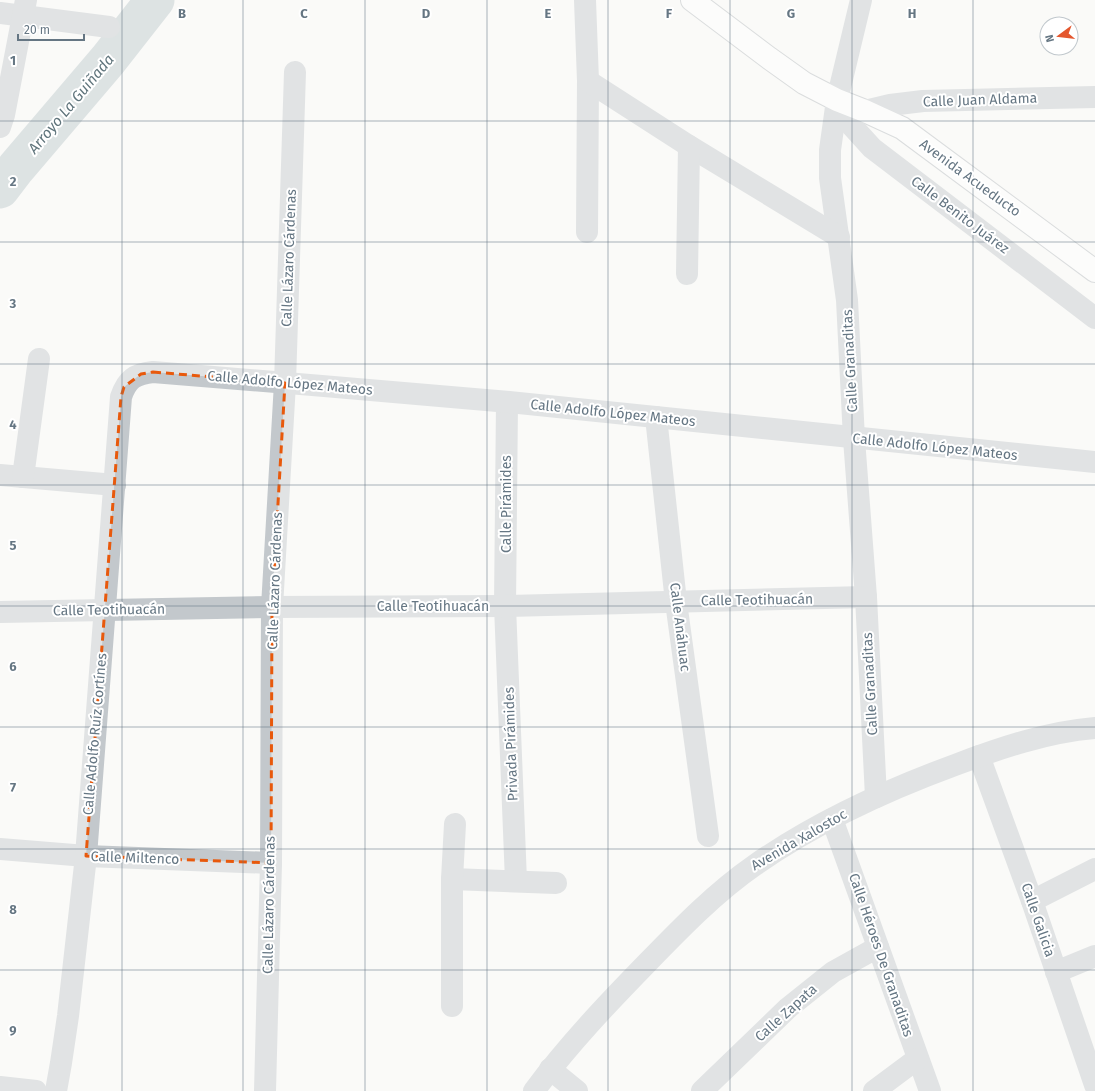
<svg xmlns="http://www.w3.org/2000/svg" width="1095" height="1091" font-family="'Fira Sans',sans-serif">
<rect width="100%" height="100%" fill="#fafaf8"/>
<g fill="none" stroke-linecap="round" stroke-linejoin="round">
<path stroke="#bbc7cb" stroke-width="39" d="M0,189L16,168L108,60L155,0"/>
<defs>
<path id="major" d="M692,0L769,58L804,83L837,100L865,111L902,128L1095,271"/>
</defs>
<use href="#major" stroke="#b5babe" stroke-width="24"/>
<g stroke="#c3c8cc" stroke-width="22">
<path d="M585,0L588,81L587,232"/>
<path d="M861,0L837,100L830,150V178L847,300L854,439L866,597L876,797"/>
<path d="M0,13L109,27"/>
<path d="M588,81L689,146L839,237"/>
<path d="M837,100L852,126L872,148L1095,318"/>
<path d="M865,111L890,105L923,101L1095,97"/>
<path d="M0,127L4,115L26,0"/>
<path d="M687,274L689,146"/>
<path d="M507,402L505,606L516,881"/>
<path d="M656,417L676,602L708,836"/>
<path d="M0,475L115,485"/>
<path d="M23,477L39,359"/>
<path d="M0,612L272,607L505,606L866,597"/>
<path d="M979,756L1032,901L1095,1085"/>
<path d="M832,819L930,1091"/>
<path d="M0,849L86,856L271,863"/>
<path d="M452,879L556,883"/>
<path d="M1032,901L1095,869"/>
<path d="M1056,972L1095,956"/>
<path d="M452,1006V879L455,824"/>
<path d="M550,1069L577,1091"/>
<path d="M0,1087L36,1091"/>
<path d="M56,1091L61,1063L68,1016L86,856L121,397C127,379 135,374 153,372C272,382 390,391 509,402C704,422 899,443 1095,462"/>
<path d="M265,1091L271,863L272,607L285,383L295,72"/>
<path d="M534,1091C568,1045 608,1003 648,962C682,927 716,892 755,865C815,823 887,790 955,765C1000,748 1047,732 1095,728"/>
<path d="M702,1091L788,1008L833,972L878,947"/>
<path d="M874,1091L917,1059"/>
</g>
<use href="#major" stroke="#fff" stroke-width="22"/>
</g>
<path d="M0 0H1095V1091H0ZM153,372L285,383L272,607L271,863L86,856L121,397L124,387L141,374Z" fill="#fafaf8" fill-opacity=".55" fill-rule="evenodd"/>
<path fill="none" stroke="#e8590c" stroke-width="3" stroke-dasharray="8 5" stroke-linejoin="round" d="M153,372L285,383L272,607L271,863L86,856L121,397L124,387L141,374Z"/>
<path fill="none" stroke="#657683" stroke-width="1" stroke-opacity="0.55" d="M122,0V1091M243,0V1091M365,0V1091M487,0V1091M608,0V1091M730,0V1091M852,0V1091M973,0V1091M0,121H1095M0,242H1095M0,364H1095M0,485H1095M0,606H1095M0,727H1095M0,849H1095M0,970H1095"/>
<g text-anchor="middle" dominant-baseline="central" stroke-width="4" stroke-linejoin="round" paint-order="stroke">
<g font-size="14" fill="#657683" stroke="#fff">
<text transform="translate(980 100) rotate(-2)">Calle Juan Aldama</text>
<text transform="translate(970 178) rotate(36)">Avenida Acueducto</text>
<text transform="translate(960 215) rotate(37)">Calle Benito Juárez</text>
<text transform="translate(289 258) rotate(-88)">Calle Lázaro Cárdenas</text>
<text transform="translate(850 361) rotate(-93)">Calle Granaditas</text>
<text transform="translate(290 383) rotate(5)">Calle Adolfo López Mateos</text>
<text transform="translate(613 413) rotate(6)">Calle Adolfo López Mateos</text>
<text transform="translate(935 447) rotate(6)">Calle Adolfo López Mateos</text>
<text transform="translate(506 504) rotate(-90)">Calle Pirámides</text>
<text transform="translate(275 581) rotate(-88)">Calle Lázaro Cárdenas</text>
<text transform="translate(757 600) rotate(-1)">Calle Teotihuacán</text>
<text x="433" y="606">Calle Teotihuacán</text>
<text transform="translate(109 610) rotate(-1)">Calle Teotihuacán</text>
<text transform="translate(680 627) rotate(83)">Calle Anáhuac</text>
<text transform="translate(870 684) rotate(-93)">Calle Granaditas</text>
<text transform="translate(95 734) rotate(-85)">Calle Adolfo Ruíz Cortínes</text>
<text transform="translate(511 744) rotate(-92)">Privada Pirámides</text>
<text transform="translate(799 840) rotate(-30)">Avenida Xalostoc</text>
<text transform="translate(135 858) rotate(2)">Calle Miltenco</text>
<text transform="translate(269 905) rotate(-89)">Calle Lázaro Cárdenas</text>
<text transform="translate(1038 920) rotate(71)">Calle Galicia</text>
<text transform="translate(881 955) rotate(71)">Calle Héroes De Granaditas</text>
<text transform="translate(786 1013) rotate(-42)">Calle Zapata</text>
</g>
<g font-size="15" font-style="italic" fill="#60757c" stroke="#fff">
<text transform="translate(71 104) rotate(-50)">Arroyo La Guiñada</text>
</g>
</g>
<g font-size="13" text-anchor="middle" font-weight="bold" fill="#657683" stroke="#fff" stroke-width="4" stroke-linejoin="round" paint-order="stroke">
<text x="182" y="18">B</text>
<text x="304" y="18">C</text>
<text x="426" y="18">D</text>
<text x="548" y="18">E</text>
<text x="669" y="18">F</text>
<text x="791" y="18">G</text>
<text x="912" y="18">H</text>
<text x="13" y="65">1</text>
<text x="13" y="186">2</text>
<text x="13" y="308">3</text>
<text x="13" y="429">4</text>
<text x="13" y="550">5</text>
<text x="13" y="671">6</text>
<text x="13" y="792">7</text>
<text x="13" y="914">8</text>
<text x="13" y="1035">9</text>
</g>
<g transform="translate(1059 36) rotate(255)"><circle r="19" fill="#ffffff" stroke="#c1c8cd"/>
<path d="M0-3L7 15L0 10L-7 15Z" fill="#e4572e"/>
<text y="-6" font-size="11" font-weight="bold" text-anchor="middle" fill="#657683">N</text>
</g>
<path d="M18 34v6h66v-6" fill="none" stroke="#657683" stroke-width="2"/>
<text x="24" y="34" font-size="12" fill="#657683" stroke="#ffffff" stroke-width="3" paint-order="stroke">20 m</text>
</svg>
